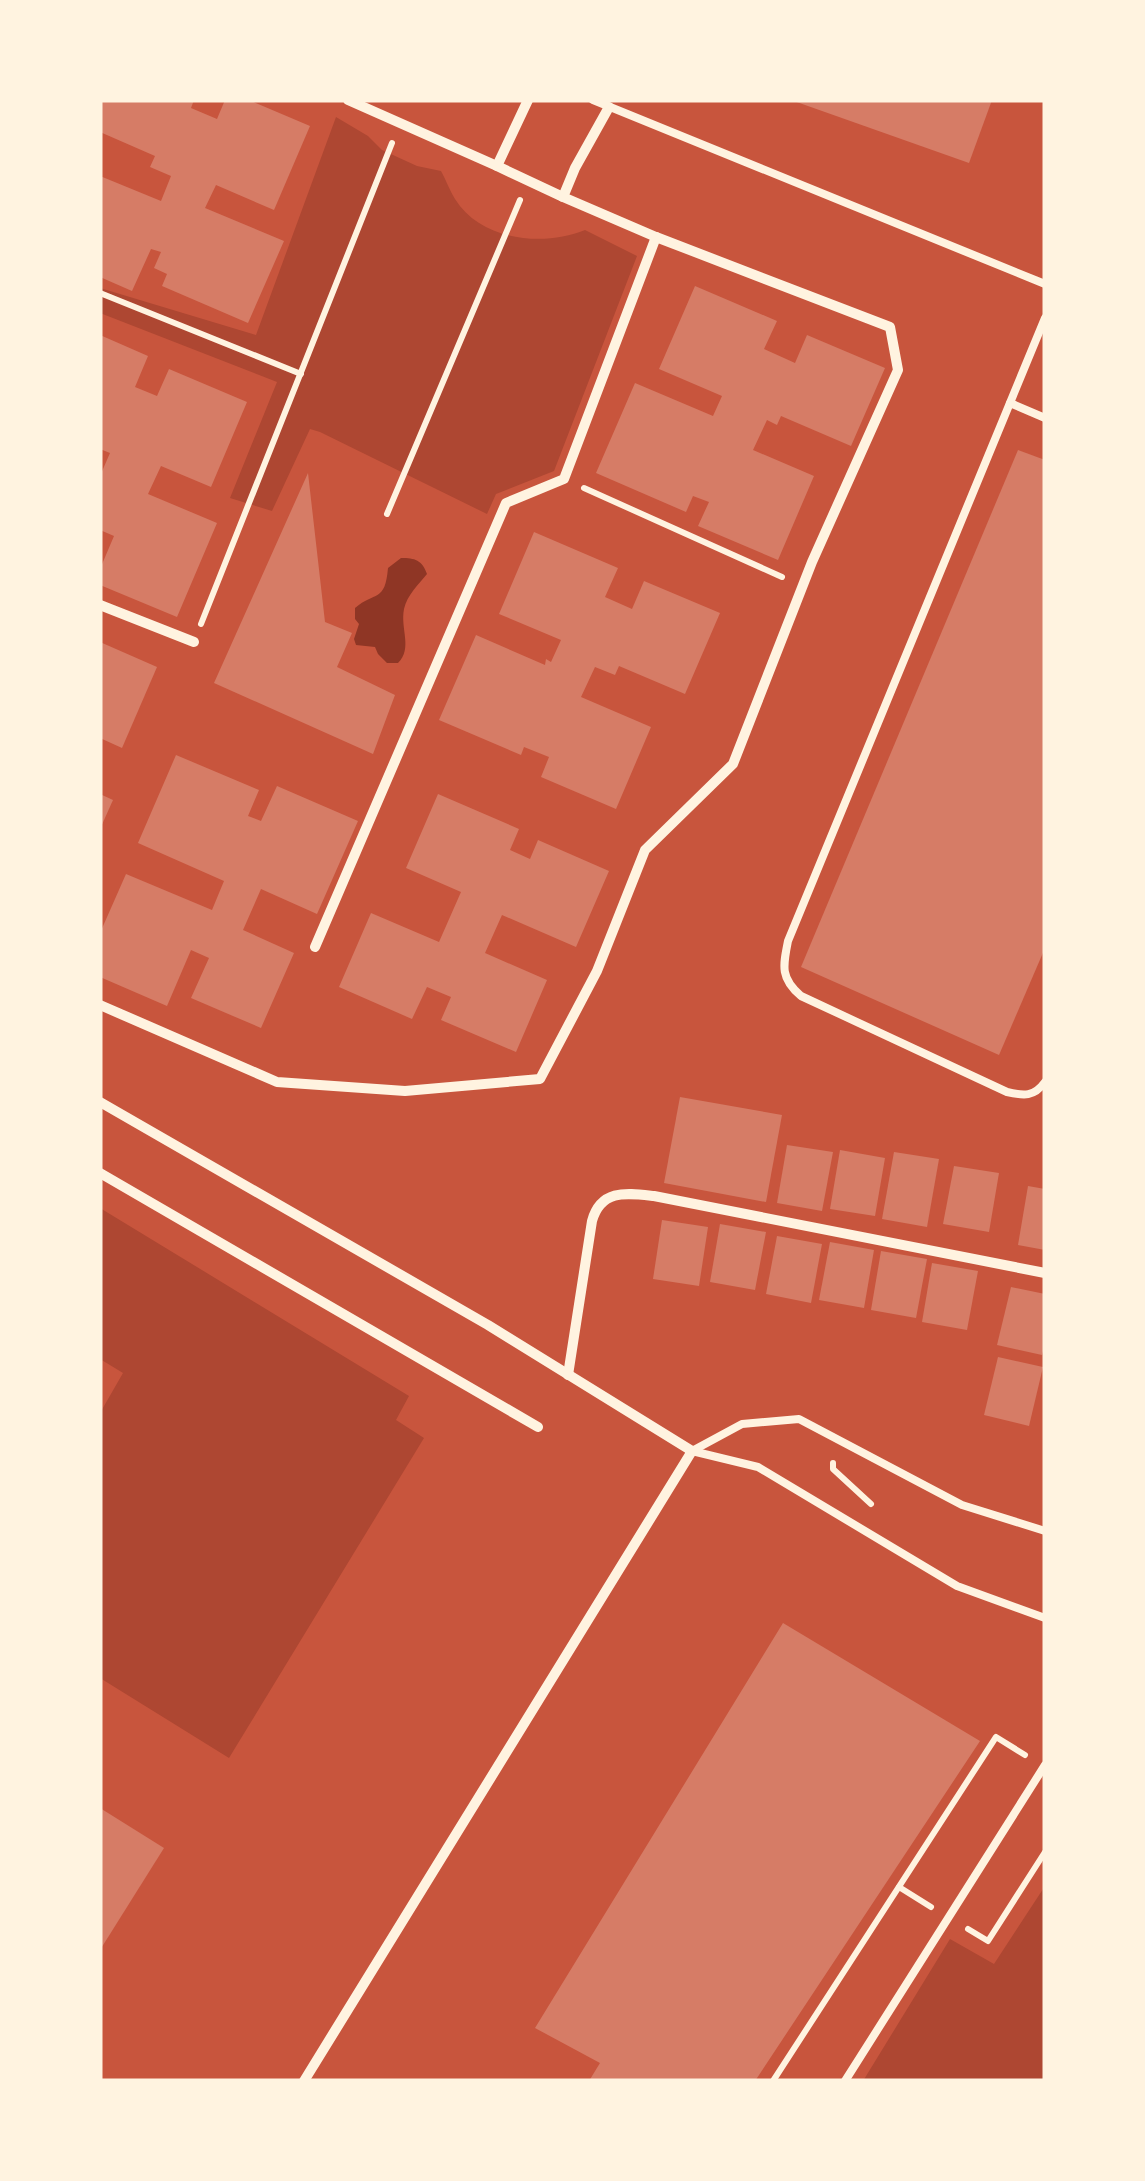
<svg xmlns="http://www.w3.org/2000/svg" width="1145" height="2181" font-family="'Exo 2',sans-serif">
<rect width="100%" height="100%" fill="#c8553d"/>
<g fill="#ae4732">
<path d="M336,117L368,136L382,150L417,166L441,171C446,180 450,191 455,199C481,241 544,247 585,230L637,256L554,471L496,494L487,514L320,432L310,429L272,511L230,498L277,382L100,313V288L256,335Z"/>
<path d="M100,1208L409,1396L396,1420L424,1438L229,1758L100,1678V1413L123,1373L100,1359Z"/>
<path d="M1045,1886V2081H863L950,1939L994,1964Z"/>
</g>
<path fill="#8f3625" d="M401,558C415,558 422,560 427,574C419,584 407,595 404,609C400,629 413,648 398,663H387L378,654L375,647L356,645L354,639L359,624L355,619V608C375,591 385,603 388,568Z"/>
<g fill="#d67c66">
<path d="M100,100H194L191,108L217,119L225,100H249L310,126L274,210L216,185L205,208L284,241L248,323L162,286L167,274L154,268L161,252L151,249L132,291L100,277V176L161,201L171,176L150,167L155,156L100,132Z"/>
<path d="M791,100H992L969,163Z"/>
<path d="M695,286L777,321L764,349L795,363L807,335L885,368L851,446L781,416L777,425L767,420L753,450L814,476L778,560L698,526L709,502L693,496L686,512L596,473L635,383L713,416L722,396L659,369Z"/>
<path d="M100,335L148,356L135,387L157,396L169,369L247,402L211,487L161,466L148,494L217,523L177,617L100,585V569L114,536L100,530V476L110,453L100,449Z"/>
<path d="M1018,450L1045,460V948L999,1055L801,967Z"/>
<path d="M308,473L325,622L352,633L337,667L395,695L373,754L214,683Z"/>
<path d="M534,532L618,568L605,597L632,609L644,581L720,613L685,694L619,666L615,675L595,667L581,697L651,727L616,809L541,777L549,757L524,747L521,755L439,720L476,635L545,665L546,659L551,662L561,640L499,614Z"/>
<path d="M100,642L157,667L122,748L100,738Z"/>
<path d="M176,755L259,790L248,816L261,821L277,786L358,821L317,914L261,889L243,930L294,953L261,1028L191,998L209,958L191,950L167,1006L100,977V933L126,874L212,910L224,881L138,843Z"/>
<path d="M100,794L113,800L100,829Z"/>
<path d="M438,794L519,829L510,850L530,859L538,840L609,871L576,947L502,915L485,953L547,980L516,1052L441,1020L451,997L427,987L412,1019L339,987L371,913L439,942L461,892L406,868Z"/>
<path d="M680,1097L782,1115L766,1202L664,1183Z"/>
<path d="M787,1145L833,1152L822,1211L777,1203Z"/>
<path d="M840,1150L885,1158L875,1216L830,1209Z"/>
<path d="M894,1152L939,1159L927,1227L882,1219Z"/>
<path d="M954,1166L999,1173L989,1232L943,1224Z"/>
<path d="M1028,1186L1045,1189V1250L1018,1245Z"/>
<path d="M662,1220L708,1227L699,1286L653,1279Z"/>
<path d="M720,1224L766,1232L755,1290L710,1282Z"/>
<path d="M777,1236L822,1244L811,1303L766,1294Z"/>
<path d="M830,1242L874,1250L864,1308L819,1300Z"/>
<path d="M881,1251L927,1259L916,1318L871,1310Z"/>
<path d="M932,1263L978,1271L967,1330L922,1322Z"/>
<path d="M1011,1287L1045,1294V1343L1042,1355L997,1345Z"/>
<path d="M998,1357L1043,1367L1029,1426L984,1415Z"/>
<path d="M783,1623L980,1741L755,2081H589L600,2063L535,2028Z"/>
<path d="M100,1808L164,1848L100,1950Z"/>
</g>
<g fill="none" stroke-linecap="round" stroke-linejoin="round">
<g stroke="#fff3e0" stroke-width="6">
<path d="M100,293L301,374"/>
<path d="M584,488L782,577"/>
<path d="M387,514L520,200"/>
<path d="M201,624L392,143"/>
<path d="M833,1463V1469L871,1504"/>
<path d="M899,1887L931,1907"/>
<path d="M968,1929L988,1941L1045,1852"/>
<path d="M773,2081L996,1737L1025,1755"/>
</g>
<g stroke="#fff3e0" stroke-width="8">
<path d="M593,100L1045,284"/>
<path d="M1045,318L788,941C783,966 780,978 801,996L1007,1092C1024,1096 1034,1097 1045,1082"/>
<path d="M1010,403L1045,418"/>
<path d="M692,1451L758,1467L957,1586L1045,1618"/>
<path d="M692,1451L742,1424L799,1419L962,1505L1045,1531"/>
<path d="M845,2081L1045,1765"/>
</g>
<g stroke="#fff3e0" stroke-width="10">
<path d="M348,100L497,166L528,100"/>
<path d="M497,166L563,197"/>
<path d="M100,605L194,642"/>
<path d="M315,947L506,503L564,479L656,237"/>
<path d="M100,1005L277,1082L405,1091L540,1079L597,971L645,850L733,764L812,562L898,370L890,327L656,237L563,197L575,168L609,107"/>
<path d="M100,1102L488,1325L692,1451L304,2081"/>
<path d="M100,1173L538,1427"/>
<path d="M568,1375L592,1221C601,1189 626,1193 654,1196L1045,1273"/>
</g>
</g>
<rect width="1145" height="2181" fill="none" stroke="#fff3e0" stroke-width="205"/>
</svg>
